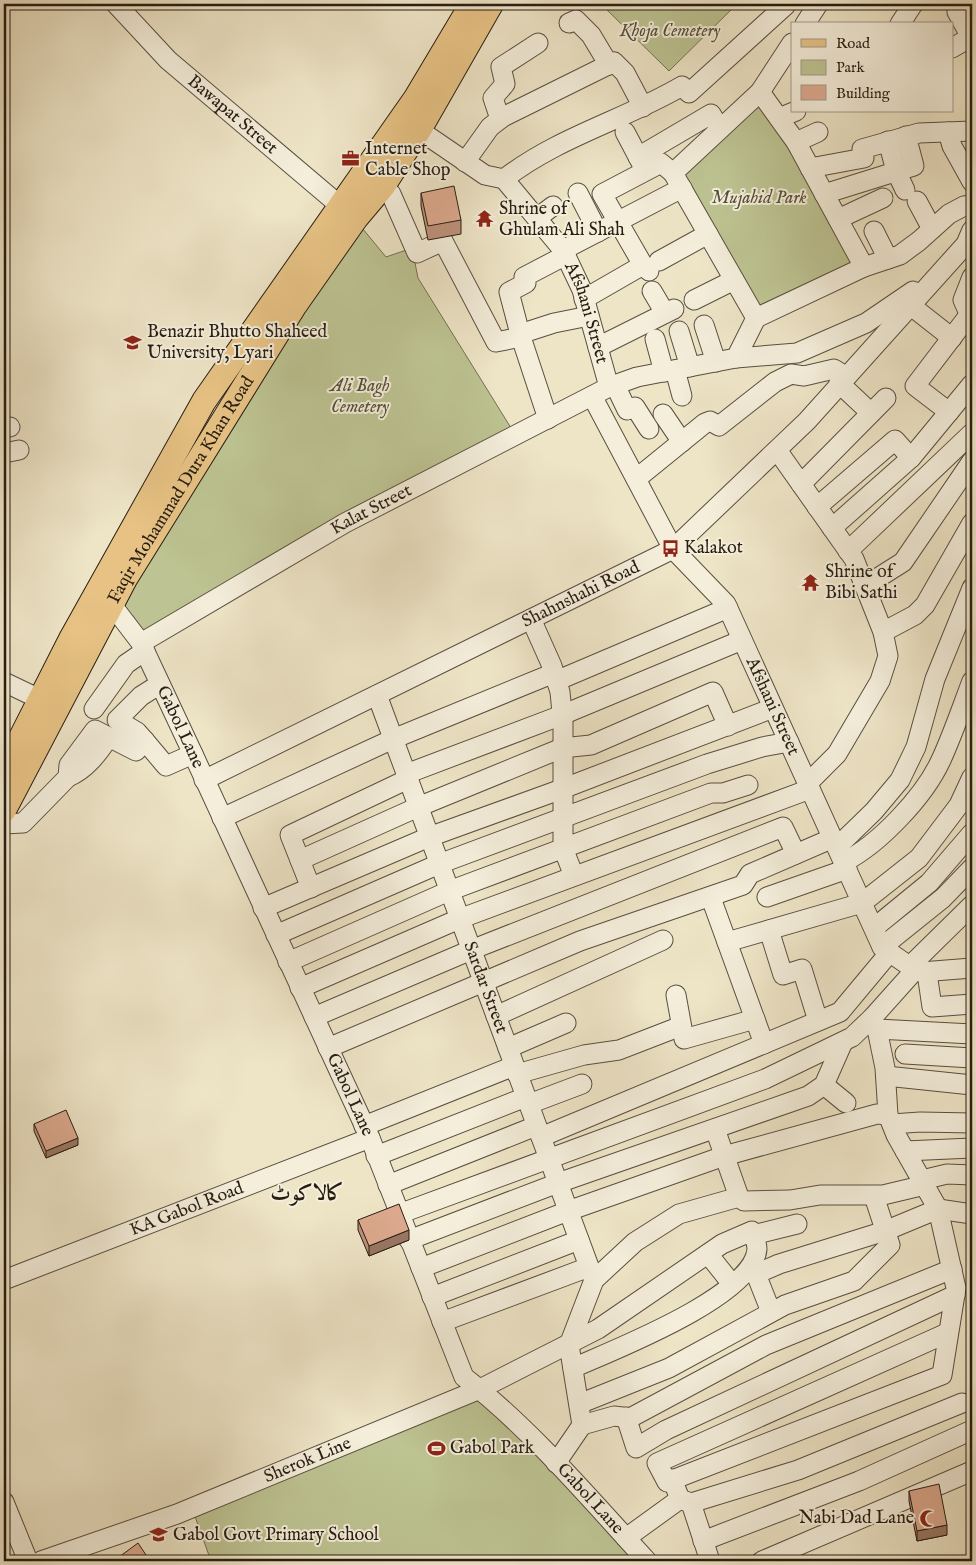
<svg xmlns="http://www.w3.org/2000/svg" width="976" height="1565" font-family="'IM FELL English',Amiri,serif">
<rect width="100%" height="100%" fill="#eee5c7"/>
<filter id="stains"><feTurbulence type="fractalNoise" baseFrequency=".004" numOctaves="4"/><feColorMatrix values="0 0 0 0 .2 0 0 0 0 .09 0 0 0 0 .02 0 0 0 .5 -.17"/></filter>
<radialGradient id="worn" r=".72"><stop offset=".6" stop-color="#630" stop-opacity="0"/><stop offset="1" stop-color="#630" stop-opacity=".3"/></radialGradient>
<g fill="#bdc392" stroke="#727052">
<path d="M601,4H737L669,71Z"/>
<path d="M760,92L864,267L756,318L673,173Z"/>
<path d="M344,206L386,257L412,248L418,278L516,436L141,642L117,592Z"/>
<path d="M480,1389L646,1561H211L192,1508Z"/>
</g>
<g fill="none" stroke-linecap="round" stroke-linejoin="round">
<defs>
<g id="minor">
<path id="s1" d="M116,4L168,60L351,215"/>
<path d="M957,12L972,39"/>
<path d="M569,23L576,20L591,35L609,65"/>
<path d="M805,24L818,4"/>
<path d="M900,24L913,4"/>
<path d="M952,48L971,37"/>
<path d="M760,92L796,142L864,267"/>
<path d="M779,118L796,111"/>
<path d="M500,119L493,98L505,84L501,67L538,43"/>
<path id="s2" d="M419,130L485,175L504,179L563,250L582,290L609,387"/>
<path d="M625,132L644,168"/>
<path d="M948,132L952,146L972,182"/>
<path d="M888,141L896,171L905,190"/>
<path d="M796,142L818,132"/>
<path d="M638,157L711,114L720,129"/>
<path d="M465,162L490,127L503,117L614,62L625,73L643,107"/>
<path d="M810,168L864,158L862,149L919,133L972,131"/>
<path d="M504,179C558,137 624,120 682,86L689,93L786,5"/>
<path d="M383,186L391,194L417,253L443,241L496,342L521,337"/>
<path d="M578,193L598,232"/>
<path d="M824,194L914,166L906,136"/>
<path d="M917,201L932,229"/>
<path d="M537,218L553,206"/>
<path d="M838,219L883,198"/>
<path d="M874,231L888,259"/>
<path d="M563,250L682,188"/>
<path d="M659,261L708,234"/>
<path d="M649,271L643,265L602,194L661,163L673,173"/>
<path d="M972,277L963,300L972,320"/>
<path d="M652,291L665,313"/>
<path d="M584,299L643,265"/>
<path d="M694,300L734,280"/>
<path d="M910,305L952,338"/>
<path d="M756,318L673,173L760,92L792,43"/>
<path d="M704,325L716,362"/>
<path d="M679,331L690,367"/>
<path d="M520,334L554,323L589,316"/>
<path d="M655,339L664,372"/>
<path d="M598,347L674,309"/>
<path d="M736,358L797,353L866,323L913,291"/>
<path d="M675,370L682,396"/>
<path d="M839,383L871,413"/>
<path d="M615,385L627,410L635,407L649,429"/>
<path id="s3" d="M592,396L673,549L726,604L882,947L915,970L921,972L972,968"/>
<path d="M949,412L915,386L969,315"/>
<path d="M663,414L682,442"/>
<path d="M548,419L520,334L509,292L526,283L524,277L566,255"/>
<path d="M4,428L10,427"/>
<path d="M777,450L854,559L883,632L888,656L880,681L837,754L808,783"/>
<path d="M4,453L19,450"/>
<path d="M636,479L705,423L710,421L719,426L775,382L791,374L804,376L834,369L845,376"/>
<path d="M801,484L886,398"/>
<path d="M817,507L895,440L911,458"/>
<path d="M832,528L911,458L972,384"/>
<path d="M848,551L972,433"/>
<path d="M865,586L903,562L972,461"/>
<path id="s4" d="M102,596L112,605L141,643L193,754L370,1138L464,1377C530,1428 590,1499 647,1561"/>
<path d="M531,619L552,666L560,692L563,723V848L574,876"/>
<path d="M883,632L915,615L925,605L972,523"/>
<path id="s5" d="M141,643L345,523L609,387L637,377L736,358L756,318L864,267L900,255L919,241L949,214L964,206L972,205"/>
<path d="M556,681L728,608"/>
<path d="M4,682L52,705"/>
<path id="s6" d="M377,695L594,1280"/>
<path d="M94,709L126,664L145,651"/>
<path d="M145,741L137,732L117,720L141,696L160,684"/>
<path d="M406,774L562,715L742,640"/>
<path d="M68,777C86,770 98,753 109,737"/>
<path id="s7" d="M204,780L673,549L807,421L966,244L972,230"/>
<path d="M222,818L393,739L554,673"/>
<path d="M4,824L23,823L68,777L69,765L95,730L136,751L145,741L166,766L193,754"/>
<path d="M837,847L874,811L900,780L916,747L935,679L972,588"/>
<path d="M300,860L418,807L562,748L591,745L713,692L728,726"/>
<path d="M844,862C879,844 924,797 941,760C953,734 962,707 972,681"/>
<path d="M311,888L290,835L408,779"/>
<path d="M767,897L847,869"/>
<path d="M711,898L764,1044"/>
<path d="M263,908L429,837L562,789L773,708"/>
<path d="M874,928L929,883L972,833"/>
<path d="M769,930L783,975L802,969L818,1021"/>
<path d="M276,935L439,864L707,764L762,747L789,742"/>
<path d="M727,942L862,903L919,858L959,805L972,777"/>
<path d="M882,947L943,898L972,868"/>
<path d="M288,962L449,891L711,793H723L748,785"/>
<path d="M910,966L972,905"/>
<path d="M915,970L872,1018L877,1029L885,1068L888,1115L896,1135L938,1209L956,1288L942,1375L667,1482L657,1463L947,1333"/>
<path d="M927,973L932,1007L972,1004"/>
<path d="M300,988L459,919L810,789"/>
<path d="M676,995L684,1039L755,1019"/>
<path d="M496,1016L663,940"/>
<path d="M314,1017L471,950L783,827L796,854"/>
<path d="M877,1029L972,1034"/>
<path d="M328,1048L580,941L743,885L750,874L833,838"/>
<path d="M508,1048L566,1023"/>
<path d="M905,1054L972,1058"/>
<path d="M517,1074L584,1055L619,1050L681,1026"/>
<path d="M886,1076L972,1085"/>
<path d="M824,1085L846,1103"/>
<path d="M529,1104L582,1084"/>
<path d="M892,1124L920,1122L972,1123"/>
<path d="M364,1126L514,1066"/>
<path d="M715,1129L739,1197L744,1201L790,1200L820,1195H883L925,1185"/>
<path d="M541,1137L840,1012L890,952"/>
<path d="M905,1151L972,1148"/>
<path d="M376,1156L526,1097"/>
<path d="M922,1180L947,1174L972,1175"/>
<path d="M388,1185L536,1126"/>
<path d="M399,1214L765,1079L852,1037L872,1018"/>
<path d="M753,1235L797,1224"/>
<path d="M409,1240L558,1183L808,1096L824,1085L843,1042"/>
<path d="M708,1254L732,1284"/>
<path d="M421,1268L568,1211L724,1156L877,1114L888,1115"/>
<path id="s8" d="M4,1280L370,1138"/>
<path d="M432,1297L579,1240"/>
<path d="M771,1312L756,1274L779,1264L885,1231L938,1209L972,1214"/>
<path d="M442,1322L589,1267"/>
<path d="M579,1404L669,1368L785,1305L854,1281L890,1245L874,1196"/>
<path d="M626,1417L636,1448L666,1430L955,1295"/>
<path d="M582,1425L614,1416L630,1418L766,1345L952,1269"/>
<path d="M556,1463L582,1425L569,1345L594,1280L635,1242L679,1214L739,1197"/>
<path d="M672,1479L680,1499L691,1503L798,1470L962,1403"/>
<path d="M4,1502L28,1561"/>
<path d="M691,1503L710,1561"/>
<path d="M626,1538L680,1499"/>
<path d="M703,1541L859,1481L972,1430"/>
<path id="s9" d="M41,1561L177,1514L480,1389L598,1329L722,1244L752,1231C754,1236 757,1244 757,1249C754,1296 611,1351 573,1368"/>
<path d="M762,1561L972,1471"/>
</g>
<g id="major">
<path d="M4,771L72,637L204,401L416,98L472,4"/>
<path id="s10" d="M4,810L125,579L295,305L356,218L383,186L419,130L491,4"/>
</g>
</defs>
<use href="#minor" stroke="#594f40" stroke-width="21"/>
<use href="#major" stroke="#271d13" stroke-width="26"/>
<use href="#minor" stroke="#f4eedb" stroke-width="19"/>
<use href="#major" stroke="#e7c284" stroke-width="24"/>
</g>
<g fill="#bd917a" stroke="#271d13">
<path d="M421,193L461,220V234L428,240L421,206Z"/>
<path d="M34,1124L78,1145L46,1158L34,1131Z"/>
<path d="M358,1220L409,1240L369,1256L358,1230Z"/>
<path d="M909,1491L947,1535L917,1541L909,1501Z"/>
</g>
<g fill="#9a7663" stroke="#271d13">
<path d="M78,1138V1145L46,1158V1151Z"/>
<path d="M409,1230V1240L369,1256V1246Z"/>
<path d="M947,1525V1535L917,1541V1531Z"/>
<path d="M146,1555V1561H138Z"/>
</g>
<g fill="#dca98e" stroke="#271d13">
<path d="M454,186L461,220L428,226L421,193Z"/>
<path d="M66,1110L78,1138L46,1151L34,1124Z"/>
<path d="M399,1204L409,1230L369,1246L358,1220Z"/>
<path d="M939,1484L947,1525L917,1531L909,1491Z"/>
<path d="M138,1543L146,1555L138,1561H117L115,1560Z"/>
</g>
<defs>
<symbol id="office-bare" viewBox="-9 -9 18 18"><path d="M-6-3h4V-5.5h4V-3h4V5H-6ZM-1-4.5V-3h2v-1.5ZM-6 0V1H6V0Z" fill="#8f2418" stroke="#f4eedb" stroke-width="2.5" paint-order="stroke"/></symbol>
<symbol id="temple-bare" viewBox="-9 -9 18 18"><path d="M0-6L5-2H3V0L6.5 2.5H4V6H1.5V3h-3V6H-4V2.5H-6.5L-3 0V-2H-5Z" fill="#8f2418" stroke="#f4eedb" stroke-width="2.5" paint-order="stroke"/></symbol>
<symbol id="university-bare" viewBox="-9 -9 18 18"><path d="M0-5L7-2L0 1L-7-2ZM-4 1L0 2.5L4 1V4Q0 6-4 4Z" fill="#8f2418" stroke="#f4eedb" stroke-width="2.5" paint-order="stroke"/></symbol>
<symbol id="bus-bare" viewBox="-9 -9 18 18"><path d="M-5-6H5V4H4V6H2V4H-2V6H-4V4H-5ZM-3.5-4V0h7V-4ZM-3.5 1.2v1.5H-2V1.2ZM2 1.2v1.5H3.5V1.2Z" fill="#8f2418" stroke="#f4eedb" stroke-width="2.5" paint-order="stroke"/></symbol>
<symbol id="stadium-bare" viewBox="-9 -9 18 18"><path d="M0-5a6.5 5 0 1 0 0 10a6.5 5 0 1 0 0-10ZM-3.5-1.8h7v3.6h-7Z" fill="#8f2418" stroke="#f4eedb" stroke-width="2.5" paint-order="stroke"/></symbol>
<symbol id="mosque-bare" viewBox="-9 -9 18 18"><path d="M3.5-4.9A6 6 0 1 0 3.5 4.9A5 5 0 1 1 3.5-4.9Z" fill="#8f2418" stroke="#f4eedb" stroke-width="2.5" paint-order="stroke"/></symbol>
<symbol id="school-bare" viewBox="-9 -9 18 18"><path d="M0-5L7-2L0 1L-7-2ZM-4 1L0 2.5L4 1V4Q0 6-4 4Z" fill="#8f2418" stroke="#f4eedb" stroke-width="2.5" paint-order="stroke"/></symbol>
</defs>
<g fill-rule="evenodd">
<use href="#office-bare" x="338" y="146" width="25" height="25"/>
<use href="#temple-bare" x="472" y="206" width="25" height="25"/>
<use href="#university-bare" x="120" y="330" width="25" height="25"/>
<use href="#bus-bare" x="658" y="536" width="25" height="25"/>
<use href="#temple-bare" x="798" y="570" width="25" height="25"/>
<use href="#stadium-bare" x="424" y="1436" width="25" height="25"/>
<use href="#mosque-bare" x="916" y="1506" width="25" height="25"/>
<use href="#school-bare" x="146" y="1522" width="25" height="25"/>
</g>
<g text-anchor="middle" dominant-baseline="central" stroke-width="4" stroke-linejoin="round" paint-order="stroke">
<g font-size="18" font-style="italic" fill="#544f39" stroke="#f4eedb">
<text x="670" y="31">Khoja Cemetery</text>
<text x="759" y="198">Mujahid Park</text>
<text x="360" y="386">Ali Bagh<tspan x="360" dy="21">Cemetery</tspan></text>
</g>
<g font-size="18" fill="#271d13" stroke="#f4eedb">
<text stroke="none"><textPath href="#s1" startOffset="161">Bawapat Street</textPath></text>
<text stroke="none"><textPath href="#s2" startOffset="259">Afshani Street</textPath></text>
<text stroke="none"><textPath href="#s10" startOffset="366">Faqir Mohammad Dura Khan Road</textPath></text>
<text stroke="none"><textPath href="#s5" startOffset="266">Kalat Street</textPath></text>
<text stroke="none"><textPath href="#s7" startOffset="420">Shahnshahi Road</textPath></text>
<text stroke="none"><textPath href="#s3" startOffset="362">Afshani Street</textPath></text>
<text stroke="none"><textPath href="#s4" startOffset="154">Gabol Lane</textPath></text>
<text stroke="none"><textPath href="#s6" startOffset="312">Sardar Street</textPath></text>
<text stroke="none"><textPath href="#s4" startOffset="559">Gabol Lane</textPath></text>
<text stroke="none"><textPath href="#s8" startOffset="196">KA Gabol Road</textPath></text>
<text stroke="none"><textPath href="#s9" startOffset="285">Sherok Line</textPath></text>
<text stroke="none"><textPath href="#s4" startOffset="1039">Gabol Lane</textPath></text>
</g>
<g font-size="18" fill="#271d13" stroke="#f4eedb" text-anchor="start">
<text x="365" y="149">Internet<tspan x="365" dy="21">Cable Shop</tspan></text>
<text x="499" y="209">Shrine of<tspan x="499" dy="21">Ghulam Ali Shah</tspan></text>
<text x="147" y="332">Benazir Bhutto Shaheed<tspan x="147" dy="21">University, Lyari</tspan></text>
<text x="684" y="548">Kalakot</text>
<text x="825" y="572">Shrine of<tspan x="825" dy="21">Bibi Sathi</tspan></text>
<text x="450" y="1448">Gabol Park</text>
<text x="914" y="1518" text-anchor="end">Nabi Dad Lane</text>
<text x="173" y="1535">Gabol Govt Primary School</text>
</g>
<g font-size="22" font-weight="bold" fill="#271d13" stroke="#f4eedb">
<text x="307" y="1194">کالاکوٹ</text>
</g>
</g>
<rect width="976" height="1565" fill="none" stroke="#eee5c7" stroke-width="20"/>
<rect x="5" y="5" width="966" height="1555" fill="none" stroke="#271d13" stroke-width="2.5"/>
<rect x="10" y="10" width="956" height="1545" fill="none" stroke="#271d13"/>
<rect x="791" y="22" width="162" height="90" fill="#f4eedb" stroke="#a29a8b"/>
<rect x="801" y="39" width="25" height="8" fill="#e7c284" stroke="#a29a8b"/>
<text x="836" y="48" font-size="15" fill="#271d13">Road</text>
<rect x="801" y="60" width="25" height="15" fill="#bdc392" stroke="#a29a8b"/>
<text x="836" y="72" font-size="15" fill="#271d13">Park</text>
<rect x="801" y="85" width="25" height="15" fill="#dca98e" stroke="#a29a8b"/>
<text x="836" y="98" font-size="15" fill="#271d13">Building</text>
<rect width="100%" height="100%" filter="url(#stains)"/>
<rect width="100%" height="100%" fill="url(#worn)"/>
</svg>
